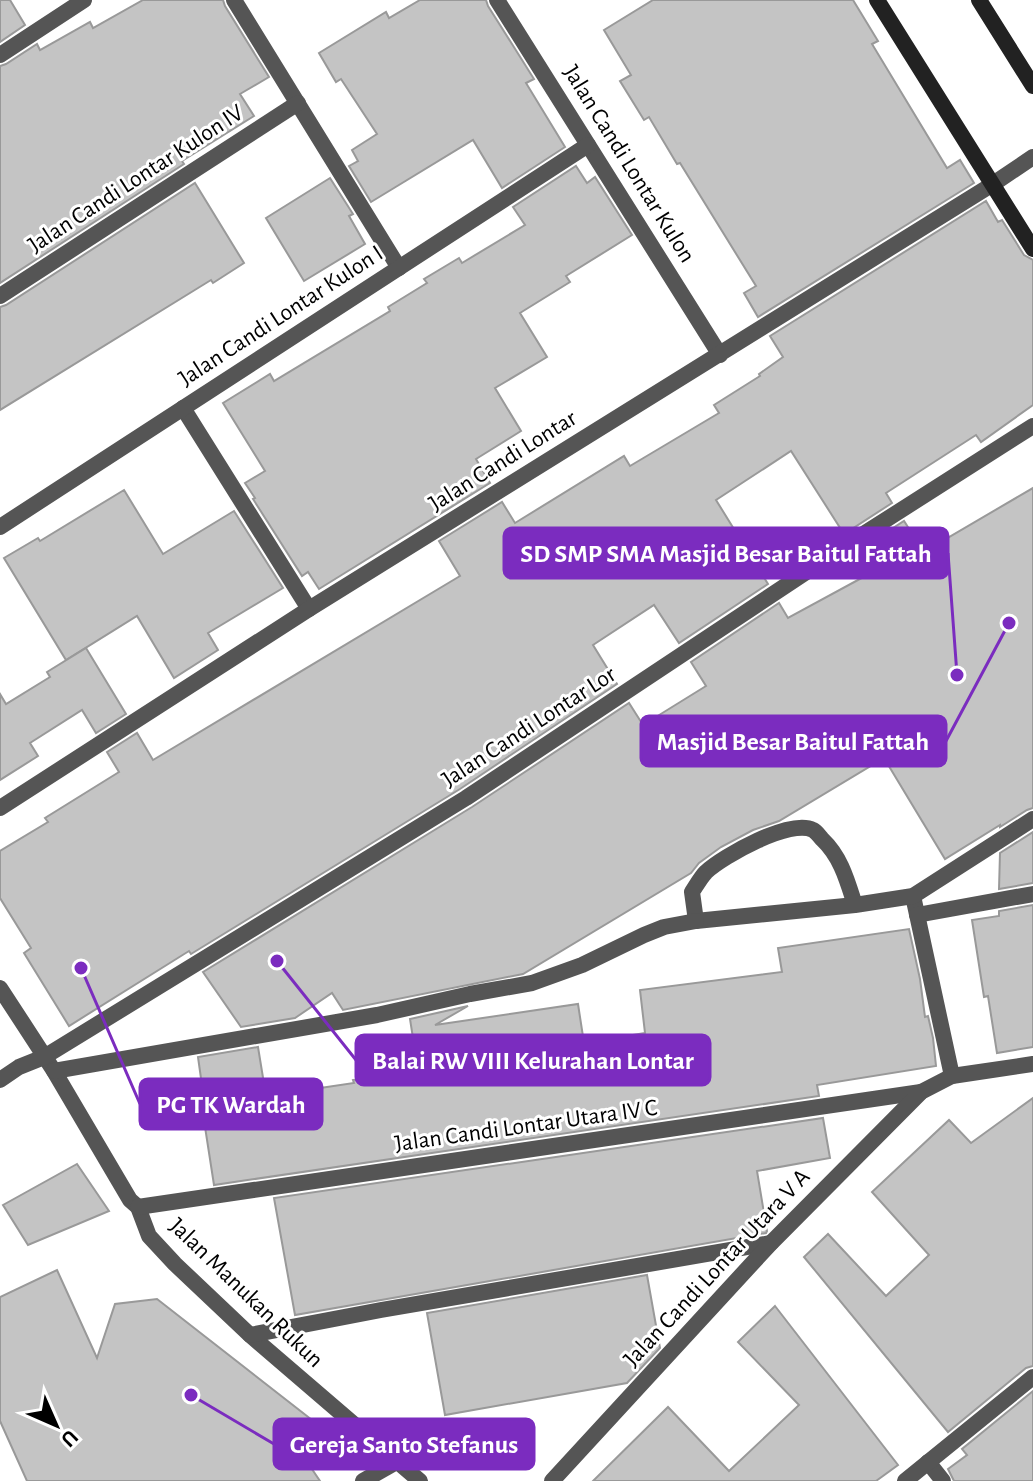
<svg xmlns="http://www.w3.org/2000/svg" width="1033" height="1481" font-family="'Alegreya Sans',sans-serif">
<rect width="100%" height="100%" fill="#fff"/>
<g fill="#c4c4c4" stroke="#999" stroke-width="2">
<path d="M0,0H10L25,25L0,42Z"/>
<path d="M143,0H223L225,6L269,77L240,94L254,116L182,161L184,164L0,283V66L6,64L37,44L40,50L90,22L93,28Z"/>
<path d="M420,0H486L488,6L534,79L526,83L565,147L502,188L473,140L371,202L349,166L358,161L352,150L377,134L341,79L336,82L319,53L386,12L389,18Z"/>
<path d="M653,0H853L878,41L872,44L947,168L960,160L974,183L758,317L744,293L756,286L680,163L677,164L649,117L644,120L620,81L631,75L604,30Z"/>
<path d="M576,166L587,183L595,177L632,235L566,276L570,282L520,313L547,357L495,388L521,431L476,459L490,483L319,589L308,572L302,576L253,499L255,498L245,483L265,471L223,403L270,374L274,381L390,311L388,307L427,283L424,279L459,258L462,263L525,225L513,207Z"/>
<path d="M330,178L353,214L349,216L365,244L304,281L266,218Z"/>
<path d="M195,183L244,263L213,283L211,280L0,410V307L6,305Z"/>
<path d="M986,201L998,222L1002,220L1024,255L1033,260V405L981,442L976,435L886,493L892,503L844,534L791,451L716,500L768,584L679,643L654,605L593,645L617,684L460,789L191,954L189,951L69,1026L24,953L31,948L0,898V851L48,822L45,818L119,772L107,752L137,733L153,760L460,576L439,541L502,502L515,523L624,456L630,466L719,413L714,405L760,376L759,374L783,357L770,336Z"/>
<path d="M1033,488V808L1027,810L1000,827V825L945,859L884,758L779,821L753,830L721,847L699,863L691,873L523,974L343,1010L332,993L295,1018L241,1027L203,972L472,807L629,703L643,725L706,686L691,662L779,603L788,618L869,574L856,552L904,521L920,546L929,541L932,547Z"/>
<path d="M124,490L163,554L234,511L283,588L208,633L218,650L174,678L137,616L66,660L4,558L38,538L40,541Z"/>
<path d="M86,648L126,714L96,733L82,710L30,743L38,756L0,780V694L6,704L50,677L47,672Z"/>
<path d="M1033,832V883L999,889L1000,853Z"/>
<path d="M1033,905V1047L997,1053L988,996L984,997L972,920L999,916V911Z"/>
<path d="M909,929L920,979L925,1017L928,1016L933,1038L936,1066L817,1085L819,1096L214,1185L203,1114H206L198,1057L258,1047L266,1096L354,1083L353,1080L418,1070L410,1019L468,1006L435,1025L578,1004L584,1043L645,1033L640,990L782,972L778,948Z"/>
<path d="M1033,1098V1366L1026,1368L948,1432L804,1257L828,1234L886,1296L929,1255L872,1192L949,1120L971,1143Z"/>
<path d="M823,1118L830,1158L757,1171L767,1231L766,1233L295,1315L274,1198Z"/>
<path d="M77,1164L109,1211L28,1245L3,1205Z"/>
<path d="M57,1270L97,1358L115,1304L157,1299L321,1427L297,1447L320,1481H27L0,1421V1297Z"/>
<path d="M647,1275L660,1348L627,1383L445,1415L427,1313Z"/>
<path d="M775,1306L898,1465L876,1481H593L668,1407L729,1471L799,1405L738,1342Z"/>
<path d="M1033,1391V1481H954L948,1469L967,1455L962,1449Z"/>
</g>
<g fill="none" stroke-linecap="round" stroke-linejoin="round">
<g stroke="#555" stroke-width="16">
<path d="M234,0L399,268"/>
<path d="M497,0L720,355"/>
<path d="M0,55L84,0"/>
<path d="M0,296L298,103"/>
<path d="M183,408L309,609"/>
<path d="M0,527L588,145"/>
<path d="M0,808L309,609L993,184L1033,157"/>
<path d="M913,896L952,1076"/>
<path d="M855,905C847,880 841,857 822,839C819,836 817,832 813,830C791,818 723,856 706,872C701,877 696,886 692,892L696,921L855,905L913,896L1033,819"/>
<path d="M917,915L1033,894"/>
<path d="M0,988L54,1071L130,1200L138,1207L149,1236L175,1264L250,1335L420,1481"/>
<path d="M54,1071L377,1015L470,994L532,983L582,965L644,935L664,927L696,921"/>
<path d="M0,1080L19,1067L44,1057L466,798L862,535L1033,426"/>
<path d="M138,1207L921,1092"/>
<path d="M250,1335L381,1310L771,1243"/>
<path d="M928,1462L943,1481"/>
<path d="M363,1481L398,1461"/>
<path d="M552,1481L771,1243L921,1092L952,1076L1033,1064"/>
<path d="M905,1481L1033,1377"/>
</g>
<g stroke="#222" stroke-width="16">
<path d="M877,0L1033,249"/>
<path d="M979,0L1033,86"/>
</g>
</g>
<g text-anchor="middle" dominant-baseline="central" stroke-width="6" stroke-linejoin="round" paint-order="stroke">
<g font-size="24" fill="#000" stroke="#fff">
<text transform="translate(629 164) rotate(58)">Jalan Candi Lontar Kulon</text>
<text transform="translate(136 179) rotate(-33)">Jalan Candi Lontar Kulon IV</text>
<text transform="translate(281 316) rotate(-33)">Jalan Candi Lontar Kulon I</text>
<text transform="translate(503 461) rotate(-32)">Jalan Candi Lontar</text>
<text transform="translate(529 727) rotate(-33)">Jalan Candi Lontar Lor</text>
<text transform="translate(526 1126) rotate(-8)">Jalan Candi Lontar Utara IV C</text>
<text transform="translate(717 1268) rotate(-47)">Jalan Candi Lontar Utara V A</text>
<text transform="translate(246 1293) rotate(44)">Jalan Manukan Rukun</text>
</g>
</g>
<path fill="none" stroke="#7b2cbf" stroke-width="3" d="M957 675L948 553M1009 623L946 741M277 961L356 1060M81 968L140 1104M191 1395L274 1444"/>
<g fill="#7b2cbf" stroke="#fff" stroke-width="3">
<circle cx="957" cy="675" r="8"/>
<circle cx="1009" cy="623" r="8"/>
<circle cx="277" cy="961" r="8"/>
<circle cx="81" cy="968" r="8"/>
<circle cx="191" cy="1395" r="8"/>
</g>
<g fill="#7b2cbf" stroke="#7b2cbf" stroke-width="3">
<rect x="504" y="528" width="444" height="50" rx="8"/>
<rect x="641" y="716" width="305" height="50" rx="8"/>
<rect x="356" y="1035" width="354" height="50" rx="8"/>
<rect x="140" y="1079" width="182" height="50" rx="8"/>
<rect x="274" y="1419" width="260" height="50" rx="8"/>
</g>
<g font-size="26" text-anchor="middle" font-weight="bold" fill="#fff">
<text x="726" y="562">SD SMP SMA Masjid Besar Baitul Fattah</text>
<text x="793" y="750">Masjid Besar Baitul Fattah</text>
<text x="533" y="1069">Balai RW VIII Kelurahan Lontar</text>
<text x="231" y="1113">PG TK Wardah</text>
<text x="404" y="1453">Gereja Santo Stefanus</text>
</g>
<g transform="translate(56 1425) rotate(135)" stroke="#ffffff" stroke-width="6" paint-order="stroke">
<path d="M0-6L14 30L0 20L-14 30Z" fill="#000000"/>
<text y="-12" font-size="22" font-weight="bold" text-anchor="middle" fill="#000000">U</text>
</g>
</svg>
